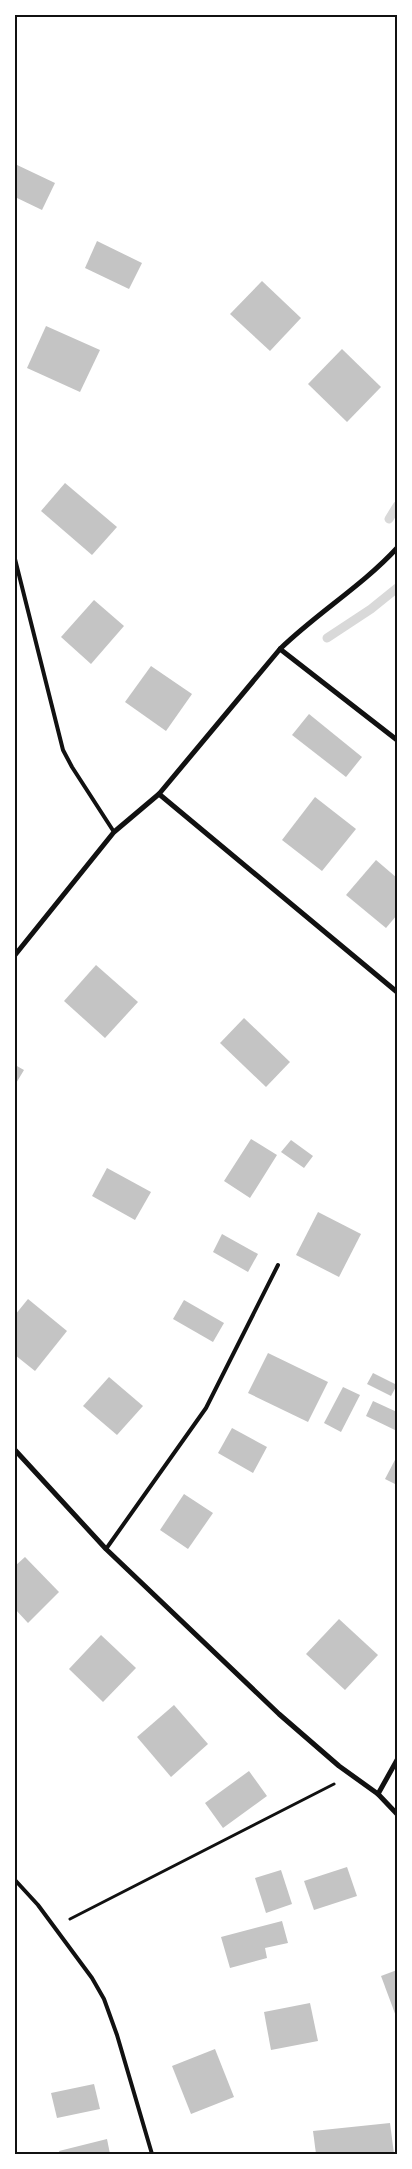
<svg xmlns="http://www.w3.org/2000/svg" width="412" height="2169" font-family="'Sofia Sans Condensed',sans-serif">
<rect width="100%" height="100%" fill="#fff"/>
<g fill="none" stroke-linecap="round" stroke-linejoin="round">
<g stroke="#d9d9d9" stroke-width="9">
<path d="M389,519L397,506"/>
<path d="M327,638L371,609L397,588"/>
</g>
</g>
<g fill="#c4c4c4">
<path d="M15,164L55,183L42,210L15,197Z"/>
<path d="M97,241L142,263L129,289L85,268Z"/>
<path d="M262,281L301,318L270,351L230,314Z"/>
<path d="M46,326L100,350L80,392L27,368Z"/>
<path d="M342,349L381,387L347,422L308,384Z"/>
<path d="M65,483L117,527L92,555L41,511Z"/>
<path d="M94,600L124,626L91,664L61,637Z"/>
<path d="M151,666L192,694L166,731L125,702Z"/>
<path d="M309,714L362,757L346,777L292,735Z"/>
<path d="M315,797L356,829L322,871L282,840Z"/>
<path d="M376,860L397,878V915L386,928L346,895Z"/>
<path d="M96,965L138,1002L105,1038L64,1001Z"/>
<path d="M244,1018L290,1062L266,1087L220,1043Z"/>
<path d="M15,1065L24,1070L15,1085Z"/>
<path d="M251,1139L277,1155L250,1198L224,1181Z"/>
<path d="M291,1140L313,1156L304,1168L281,1152Z"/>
<path d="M107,1168L151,1192L135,1220L92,1196Z"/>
<path d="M318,1212L361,1234L339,1277L296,1255Z"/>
<path d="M222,1234L258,1254L248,1272L213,1252Z"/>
<path d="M28,1299L67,1331L35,1371L15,1355V1315Z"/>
<path d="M184,1300L224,1323L213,1342L173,1319Z"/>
<path d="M268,1353L328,1382L308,1422L248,1393Z"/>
<path d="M373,1373L397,1385L391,1396L367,1384Z"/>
<path d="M109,1377L143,1406L117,1435L83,1406Z"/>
<path d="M343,1387L360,1395L341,1432L324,1423Z"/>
<path d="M373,1401L397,1412V1431L366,1416Z"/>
<path d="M232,1428L267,1447L253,1473L218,1453Z"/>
<path d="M397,1456V1485L385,1479Z"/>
<path d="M184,1494L213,1513L188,1549L160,1530Z"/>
<path d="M25,1557L59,1592L28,1623L15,1609V1566Z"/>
<path d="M339,1619L378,1655L345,1690L306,1654Z"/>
<path d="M101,1635L136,1668L103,1702L69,1669Z"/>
<path d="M174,1705L208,1744L171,1777L137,1737Z"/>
<path d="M249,1771L267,1796L223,1828L205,1803Z"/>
<path d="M347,1867L357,1896L314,1910L304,1881Z"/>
<path d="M281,1870L292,1904L266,1913L255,1878Z"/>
<path d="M282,1921L288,1943L265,1948L267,1958L230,1968L221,1937Z"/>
<path d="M397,1970V2019L381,1976Z"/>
<path d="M310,2003L318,2041L271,2050L264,2012Z"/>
<path d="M215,2049L234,2097L191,2114L172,2066Z"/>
<path d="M94,2084L100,2109L57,2118L51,2093Z"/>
<path d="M390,2123L394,2154H316L313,2131Z"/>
<path d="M107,2139L110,2154H60L59,2151Z"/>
</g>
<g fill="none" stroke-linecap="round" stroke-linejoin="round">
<path stroke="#111" stroke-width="3" d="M70,1919L334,1784"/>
<g stroke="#111" stroke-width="4">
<path d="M15,559L63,750L72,767L114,832"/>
<path d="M106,1549L206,1408L278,1265"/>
<path d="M15,1880L38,1905L92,1978L104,1999L117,2035L152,2154"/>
</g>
<g stroke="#111" stroke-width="5">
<path d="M280,649L397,740"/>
<path d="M159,794L397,992"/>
<path d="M15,955L114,832L159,794L280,649C317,613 362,586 397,548"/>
<path d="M15,1450L106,1549L279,1714L339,1766L378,1794L397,1814"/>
<path d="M378,1794L397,1760"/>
</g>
</g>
<rect width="412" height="2169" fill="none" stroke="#ffffff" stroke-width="32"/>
<rect x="16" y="16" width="380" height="2137" fill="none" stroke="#111" stroke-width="2"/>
</svg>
